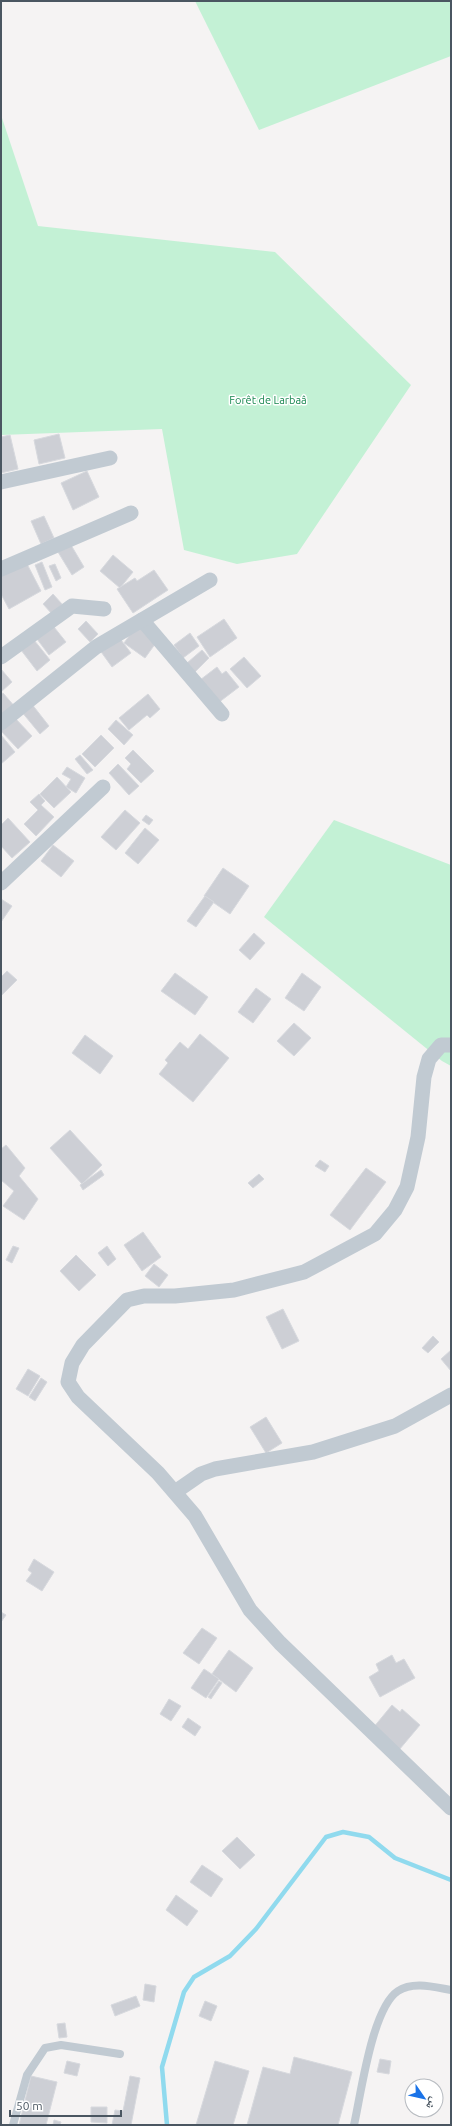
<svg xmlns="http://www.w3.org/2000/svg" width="452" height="2126" font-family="Ubuntu,'Noto Naskh Arabic',sans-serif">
<rect width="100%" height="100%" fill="#f5f3f3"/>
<g fill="#c3f1d5">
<path d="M195,1H451V56L259,130Z"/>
<path d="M1,115L38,226L275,252L411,385L297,554L237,564L184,550L162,429L1,435Z"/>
<path d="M334,820L451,865V1066L442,1061L264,917Z"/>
</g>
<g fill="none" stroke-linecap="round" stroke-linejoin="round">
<path stroke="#90daee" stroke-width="4.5" d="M167,2125L162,2067L184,1992L194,1977L230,1956L256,1929L326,1837L343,1832L369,1837L395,1858L451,1880"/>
</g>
<g fill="#cdcfd5" stroke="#d7d9de">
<path d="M59,434L65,458L39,464L34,440Z"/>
<path d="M10,435L18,469L1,473V437Z"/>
<path d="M87,471L99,497L73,510L61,483Z"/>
<path d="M44,516L54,538L41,544L31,521Z"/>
<path d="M71,545L84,567L72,575L58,552Z"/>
<path d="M113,555L133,572L120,588L100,571Z"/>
<path d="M26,562L41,591L9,609L1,594V575Z"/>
<path d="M42,562L52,587L45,590L35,565Z"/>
<path d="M55,564L61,578L56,581L49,566Z"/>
<path d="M154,570L168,590L133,613L117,589L135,578L137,581Z"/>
<path d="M53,594L62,604L52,614L43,604Z"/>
<path d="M224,619L237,638L210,657L197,637Z"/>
<path d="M86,621L98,634L90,642L78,629Z"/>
<path d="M137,625L158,640L145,658L124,643Z"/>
<path d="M54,627L66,642L49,655L37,639Z"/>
<path d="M190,633L199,646L183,658L174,645Z"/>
<path d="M118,636L131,653L112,667L99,649Z"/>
<path d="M34,640L50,660L37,671L21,650Z"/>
<path d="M202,650L209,658L195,672L187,663Z"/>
<path d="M244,657L261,676L247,688L230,669Z"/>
<path d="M217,667L222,674L226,671L239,687L218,703L200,680Z"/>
<path d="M1,669L12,682L1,692Z"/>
<path d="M3,693L16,708L1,721V694Z"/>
<path d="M148,694L160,709L150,718L147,715L129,730L119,718Z"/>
<path d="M31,703L49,726L40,734L21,711Z"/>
<path d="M14,717L32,736L18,749L1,731Z"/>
<path d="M116,720L133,735L124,745L108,729Z"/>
<path d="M1,735L15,752L1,764Z"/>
<path d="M101,735L114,748L95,767L82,754Z"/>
<path d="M133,750L154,771L141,783L127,769L131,764L125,758Z"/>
<path d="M80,755L93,770L87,774L75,759Z"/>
<path d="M118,764L139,786L129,795L109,773Z"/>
<path d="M67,767L85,778L76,793L66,787L71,779L62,774Z"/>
<path d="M57,777L71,792L54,808L40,794Z"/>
<path d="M39,794L45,801L41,805L54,817L36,836L24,824L38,810L30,802Z"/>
<path d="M125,810L140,823L116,850L101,837Z"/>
<path d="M146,815L153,820L149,825L142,820Z"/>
<path d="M8,818L30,842L12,858L1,846V825Z"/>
<path d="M145,828L159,840L138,864L125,853Z"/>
<path d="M53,845L74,861L61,877L41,861Z"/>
<path d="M223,868L249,886L230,914L204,896Z"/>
<path d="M205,896L214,902L196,927L187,921Z"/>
<path d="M1,899L12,906L1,922Z"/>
<path d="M254,933L265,943L250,960L239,950Z"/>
<path d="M7,971L17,980L1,996V977Z"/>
<path d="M175,973L208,997L195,1015L161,991Z"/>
<path d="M302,973L321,987L304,1011L285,998Z"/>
<path d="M256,988L271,999L253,1023L238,1012Z"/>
<path d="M294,1023L311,1038L294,1056L277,1041Z"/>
<path d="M200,1034L229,1058L193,1102L159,1074L168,1063L165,1060L180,1042L188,1049Z"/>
<path d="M85,1035L113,1056L100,1074L72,1053Z"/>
<path d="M70,1130L102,1165L82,1184L50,1148Z"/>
<path d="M6,1145L25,1168L19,1176L38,1199L24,1220L3,1206L14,1191L1,1180V1149Z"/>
<path d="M320,1160L329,1166L325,1172L315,1166Z"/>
<path d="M366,1168L386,1182L350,1230L330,1215Z"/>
<path d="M101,1170L104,1175L83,1190L80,1185Z"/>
<path d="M259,1174L264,1179L253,1188L248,1183Z"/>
<path d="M143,1232L161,1257L142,1271L124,1245Z"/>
<path d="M13,1246L19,1248L12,1263L6,1260Z"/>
<path d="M107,1246L116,1259L108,1266L98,1253Z"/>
<path d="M76,1255L96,1275L79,1291L60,1271Z"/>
<path d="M154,1264L168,1275L159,1287L145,1276Z"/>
<path d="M283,1309L299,1341L282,1349L266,1317Z"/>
<path d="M433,1336L439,1342L428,1353L422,1348Z"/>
<path d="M451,1350V1371L441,1359Z"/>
<path d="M28,1369L40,1376L28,1396L16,1389Z"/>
<path d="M41,1378L47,1382L35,1401L29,1397Z"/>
<path d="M266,1417L282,1443L266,1453L250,1427Z"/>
<path d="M34,1559L54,1572L42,1591L26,1581L32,1573L28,1570Z"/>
<path d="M1,1612L6,1615L1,1622Z"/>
<path d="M202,1628L217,1638L199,1664L183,1653Z"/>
<path d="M229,1650L253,1668L236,1692L212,1674Z"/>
<path d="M392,1655L396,1663L404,1659L415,1678L380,1697L369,1677L379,1671L376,1664Z"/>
<path d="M204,1669L219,1679L206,1698L191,1688Z"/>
<path d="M219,1681L222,1683L211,1699L208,1697Z"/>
<path d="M169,1699L181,1706L171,1721L160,1714Z"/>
<path d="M392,1705L400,1712L402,1709L420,1725L399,1750L373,1728Z"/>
<path d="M188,1718L201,1727L195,1736L182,1727Z"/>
<path d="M237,1837L255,1855L240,1869L222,1851Z"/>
<path d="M202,1865L223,1879L211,1897L190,1882Z"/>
<path d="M176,1895L198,1911L187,1926L166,1910Z"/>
<path d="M145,1984L156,1986L154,2002L143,2000Z"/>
<path d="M136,1996L140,2006L115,2016L111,2005Z"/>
<path d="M205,2001L217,2006L211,2021L199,2016Z"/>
<path d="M65,2023L67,2037L59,2038L57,2024Z"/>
<path d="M294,2057L352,2072L338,2125H247L263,2067L290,2074Z"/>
<path d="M380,2059L391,2061L389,2074L377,2072Z"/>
<path d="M67,2061L80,2064L77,2076L64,2073Z"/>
<path d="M215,2061L249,2071L233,2125H196Z"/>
<path d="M31,2076L57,2082L46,2125H19Z"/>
<path d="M130,2076L140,2078L131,2125H112L115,2110L123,2111Z"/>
<path d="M91,2107H107V2123L91,2122Z"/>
<path d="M54,2120L61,2122L60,2125H53Z"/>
</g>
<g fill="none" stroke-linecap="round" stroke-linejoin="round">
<g stroke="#c1cad2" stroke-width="8">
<path d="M13,2125L27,2075L45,2048L61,2045L120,2054"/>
<path d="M354,2125C361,2094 372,2008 398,1991C413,1981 434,1987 451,1990"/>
</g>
<g stroke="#c1cad2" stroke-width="15">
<path d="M1,482L110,458"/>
<path d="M1,569L131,513"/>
<path d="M142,620L222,714"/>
<path d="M1,657L72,606L104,609"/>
<path d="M1,723L96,647L210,580"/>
<path d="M1,883L103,787"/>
<path d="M451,1045H441L429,1059L424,1077L418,1137L407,1187L395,1210L375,1234L304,1272L234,1290L175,1296H144L127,1300L83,1345L72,1363L68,1382L78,1397L158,1473L195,1516L250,1610L280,1643L451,1808"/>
<path d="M175,1492L201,1474L215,1469L313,1452L395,1426L451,1395"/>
</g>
</g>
<g text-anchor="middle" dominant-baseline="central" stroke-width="3" stroke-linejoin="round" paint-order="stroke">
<g font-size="11" fill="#17864f" stroke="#fff">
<text x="268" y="400">Forêt de Larbaâ</text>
</g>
</g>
<rect width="452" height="2126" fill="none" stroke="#4a5661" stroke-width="4"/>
<g transform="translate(424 2098) rotate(124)"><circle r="19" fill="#ffffff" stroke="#b7bbc0"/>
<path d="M0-3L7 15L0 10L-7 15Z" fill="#1a73e8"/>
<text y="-6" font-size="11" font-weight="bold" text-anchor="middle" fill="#4a5661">ش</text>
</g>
<path d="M10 2110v6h111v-6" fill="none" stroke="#4a5661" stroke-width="2"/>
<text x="16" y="2110" font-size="12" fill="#4a5661" stroke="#ffffff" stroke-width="3" paint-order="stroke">50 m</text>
</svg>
